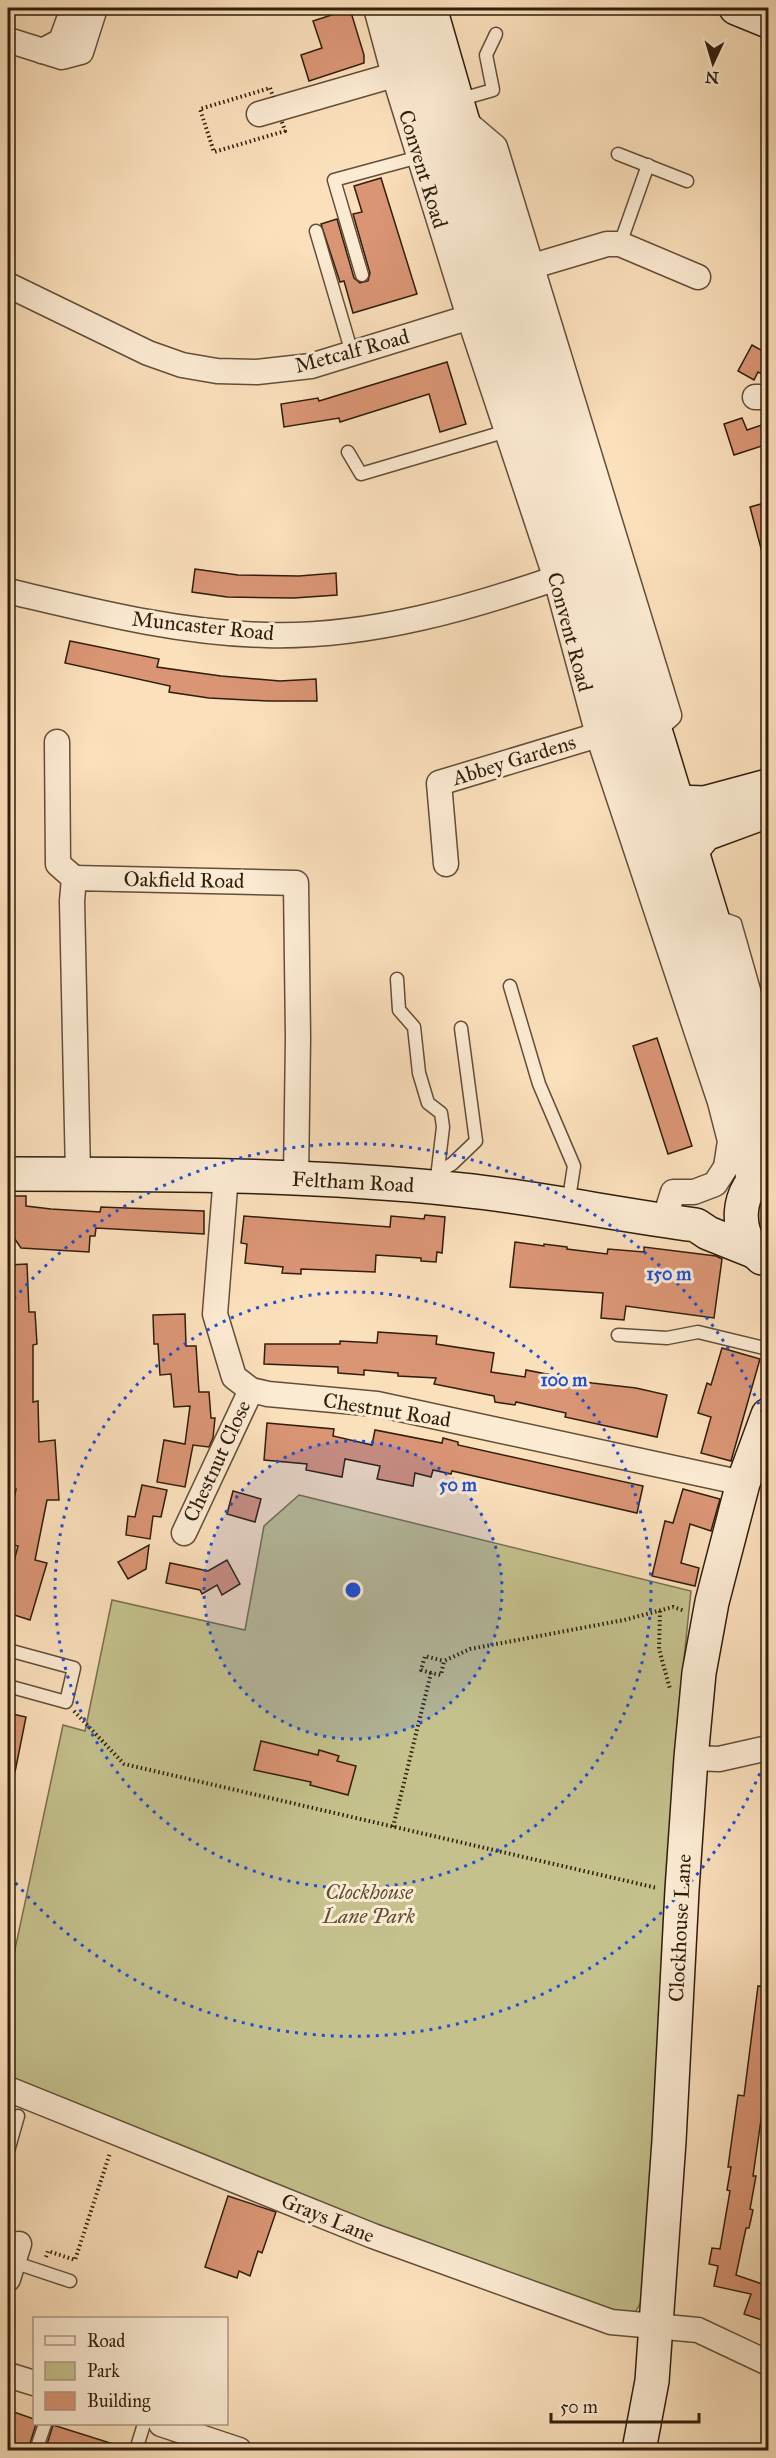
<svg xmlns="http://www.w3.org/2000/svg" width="776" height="2458" font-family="'IM FELL Great Primer',serif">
<rect width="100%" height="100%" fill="#fbe0bc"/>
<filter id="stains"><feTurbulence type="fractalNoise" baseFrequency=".00333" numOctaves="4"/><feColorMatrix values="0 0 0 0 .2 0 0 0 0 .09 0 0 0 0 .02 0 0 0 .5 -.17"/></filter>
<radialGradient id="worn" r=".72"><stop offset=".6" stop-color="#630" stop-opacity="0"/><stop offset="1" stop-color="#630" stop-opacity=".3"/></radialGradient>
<g fill="#c4c18d" stroke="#7a6f4c" stroke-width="1.5">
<path d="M768,1180V1246L759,1237L755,1196Z"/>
<path d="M299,1495L691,1591L677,1725L675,1849L641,2302L636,2311L620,2318L8,2084V1982L63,1725L85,1731L112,1600L245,1630L264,1526Z"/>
</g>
<g fill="#da9575" stroke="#301d0b" stroke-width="1.5">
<path d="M350,9L364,55V63L309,81L301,55L322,48L313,21Z"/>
<path d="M381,178L417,294L353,313L344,281L340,282L321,224L337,219L354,278L360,283L368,281L370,273L353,214L362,212L354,186Z"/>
<path d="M752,345L768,354V377L758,372L754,380L738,371Z"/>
<path d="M447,362L466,424L440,432L429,394L340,422L339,418L284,427L281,404L318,398L319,401Z"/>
<path d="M742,418L747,430L768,423V444L734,455L724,424Z"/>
<path d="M768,502V555L763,556L750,507Z"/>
<path d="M195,569L238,575L299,576L336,573L337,595L294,598L227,597L192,592Z"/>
<path d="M70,641L159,659L157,667L221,676L280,681L316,679L317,701H268L209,698L169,692L170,686L65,663Z"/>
<path d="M657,1038L692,1146L668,1154L633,1046Z"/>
<path d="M8,1196H26V1206L51,1209L100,1212L101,1207L204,1211V1234L96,1228L95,1236H90L89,1252L21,1248L8,1229Z"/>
<path d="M425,1215L445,1217L442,1253L437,1252L436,1262L421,1261V1258L376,1255L375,1272L301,1269V1274L282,1273L283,1267L245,1263L247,1244L241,1243L244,1216L390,1227L391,1216L424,1219Z"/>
<path d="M515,1242L544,1246V1244L567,1247V1249L607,1254L608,1249L644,1252V1247L716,1256L722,1259L714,1318L626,1306L624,1320L601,1318L603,1293L510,1287Z"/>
<path d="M27,1264L29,1312H35L37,1344L33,1345V1402L38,1401L39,1442L55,1440L59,1500H47L35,1560L47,1563L30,1620L8,1613V1584L18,1546L8,1544V1531L16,1489L8,1490V1265Z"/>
<path d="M185,1314L186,1346H196L199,1392H209L211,1418H215L213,1438L209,1447L193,1445L185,1487L157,1482L164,1440L185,1444L190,1406L174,1407L171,1374L160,1375L158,1344H154L153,1315Z"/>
<path d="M378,1332L437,1336L436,1344L494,1353L491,1372L525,1377L526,1370L592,1383L636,1388L667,1395L657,1437L565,1417L566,1413L516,1402L515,1405L495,1402L494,1396L434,1384L436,1378L398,1376V1373L364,1370V1375L338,1373V1367L264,1364L265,1344H340V1341L377,1343Z"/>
<path d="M722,1348L760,1359L731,1461L701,1453L711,1417L698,1413L707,1383L711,1385Z"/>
<path d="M267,1423L334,1429L333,1436L372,1445L375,1430L442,1443L443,1438L458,1442V1445L643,1486L637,1513L452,1471L451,1474L433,1470L431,1477L415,1473L413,1486L377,1479L380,1466L345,1459L342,1477L306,1470L307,1464L264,1460Z"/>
<path d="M142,1485L167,1490L161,1517L153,1516L150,1539L126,1535L128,1516L135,1517Z"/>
<path d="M683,1489L720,1499L711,1531L690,1524L681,1563L699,1568L695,1586L652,1576L665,1521L673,1523Z"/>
<path d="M233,1491L261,1499L255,1522L227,1514Z"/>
<path d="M149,1545L146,1569L128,1579L118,1562Z"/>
<path d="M227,1560L240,1584L222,1595L217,1585L202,1594L200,1590L166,1583L170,1563L208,1571Z"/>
<path d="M8,1713L26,1717L15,1772L8,1771Z"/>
<path d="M261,1741L318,1755L319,1750L339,1756L337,1761L356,1766L348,1795L310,1785L311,1782L254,1770Z"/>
<path d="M758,1986L768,1987V2086L766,2085L753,2176H756L750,2209L753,2210L749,2228H746L736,2275L768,2286V2311L765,2321L744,2314L751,2294L714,2286L718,2266L709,2264L712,2248L720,2249L730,2191L727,2190L731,2167H728L738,2095L744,2096Z"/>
<path d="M228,2196L276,2212L262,2253L258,2251L250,2276L239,2271L237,2278L205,2267Z"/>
<path d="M8,2410L34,2419V2424H36L28,2450L8,2443Z"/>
<path d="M53,2425L123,2447V2451H45Z"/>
</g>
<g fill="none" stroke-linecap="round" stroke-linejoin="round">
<defs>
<g id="lane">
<path d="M458,100L493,90L486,55L496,34"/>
<path d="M618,154L687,181"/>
<path d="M316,231L352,353"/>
<path d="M620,244L648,165"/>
<path d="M362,275L334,180L419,157"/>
<path d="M348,452L361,474L507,431"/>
<path d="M715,916L735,923L768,1039"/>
<path d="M397,979L399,1010L414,1027L419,1073L428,1103L441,1113L443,1127L436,1186"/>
<path d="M510,986L539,1084L574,1166L568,1205"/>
<path d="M438,1172L452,1164L476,1141L461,1028"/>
<path d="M618,1335L667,1338L698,1332L768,1349"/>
<path d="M8,1650L74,1668L66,1702L8,1686"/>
<path d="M8,2151L18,2116"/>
<path d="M13,2262L70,2281"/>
<path d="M36,2450L45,2424"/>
<path d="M136,2450L144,2424"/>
</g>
<g id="street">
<path d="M376,8L394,75L469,317L556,579L598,735L720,1102L730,1141L726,1167L715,1184L694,1192H673L664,1221"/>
<path d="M8,40L62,57L81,52L95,8"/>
<path d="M42,51L61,41L73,8"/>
<path d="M259,114L394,75"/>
<path d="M462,119L495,147L669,715L654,728"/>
<path d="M533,266L607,244H620L698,277"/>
<path d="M8,285L148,353L182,365L217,371L257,372L311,366L483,313"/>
<path d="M755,397H768"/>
<path d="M8,591C93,611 178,633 266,635C370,638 474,607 571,573"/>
<path d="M57,742L58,864L74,878"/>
<path d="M446,864L439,783L598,735"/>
<path d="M78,1174L72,901L74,878L296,883L298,1038L296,1178"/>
<path d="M226,1175L215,1314L234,1377L251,1390L268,1394L377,1404L743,1483"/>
<path d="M184,1533L251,1390"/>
<path d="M691,1758L719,1759L768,1748"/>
<path d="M8,2089L373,2236L611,2322L698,2330L768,2363"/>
<path d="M8,2279L19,2244"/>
<path d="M8,2375L34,2383"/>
<path d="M161,2424L239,2450"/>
</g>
<g id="secondary">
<path d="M403,8L574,573L748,1132L753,1182"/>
<path d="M430,8L462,119L659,743L768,1102"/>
<path d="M736,8L768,21"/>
<path d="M676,802L705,803L768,786"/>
<path d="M692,850L705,834L768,811"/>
<path d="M8,1174C159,1174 311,1174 462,1190C540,1198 618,1215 696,1225L708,1233L753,1251"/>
<path d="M762,1258C732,1234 735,1189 768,1168"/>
<path d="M639,2450L652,2381L669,2141L682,1890L691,1758L699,1673L712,1602L743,1483L768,1415"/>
</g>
</defs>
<use href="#lane" stroke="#634e37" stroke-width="15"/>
<use href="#street" stroke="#634e37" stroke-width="27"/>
<use href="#secondary" stroke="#301d0b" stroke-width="36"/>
<g stroke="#301d0b" stroke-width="4" stroke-dasharray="1.5 3" stroke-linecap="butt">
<path d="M270,88L285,131L214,152L200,109Z"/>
<path d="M660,1611L659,1649L670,1689"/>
<path d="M431,1673L421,1670L425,1656L444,1661"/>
<path d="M74,1711L124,1764L657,1888"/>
<path d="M393,1827L431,1673L441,1675L444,1661L470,1649L624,1620L673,1607L685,1611"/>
<path d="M46,2257L48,2251L75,2260L110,2153"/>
</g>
<use href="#lane" stroke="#fcebd3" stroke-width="12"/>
<use href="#street" stroke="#fcebd3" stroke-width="24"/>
<use href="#secondary" stroke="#fcebd3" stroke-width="33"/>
</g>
<circle cx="353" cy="1590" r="149" fill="#1d4ed8" fill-opacity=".12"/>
<g fill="none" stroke="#1d4ed8" stroke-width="3" stroke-dasharray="3 6">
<circle cx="353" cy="1590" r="149"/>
<circle cx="353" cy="1590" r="298"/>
<path d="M767 1757A447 447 0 0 1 8 1874M8 1306A447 447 0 0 1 767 1423"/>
</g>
<g text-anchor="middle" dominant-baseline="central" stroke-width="6" stroke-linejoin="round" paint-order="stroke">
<g font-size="21" fill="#301d0b" stroke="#fcebd3">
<text transform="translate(423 169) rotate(73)">Convent Road</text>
<text transform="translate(352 351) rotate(-15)">Metcalf Road</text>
<text transform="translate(203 626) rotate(6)">Muncaster Road</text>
<text transform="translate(570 632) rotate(75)">Convent Road</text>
<text transform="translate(514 760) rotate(-17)">Abbey Gardens</text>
<text transform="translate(184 880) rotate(1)">Oakfield Road</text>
<text transform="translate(353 1182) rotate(3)">Feltham Road</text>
<text transform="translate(387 1410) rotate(9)">Chestnut Road</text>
<text transform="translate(217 1461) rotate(-65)">Chestnut Close</text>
<text transform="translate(680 1928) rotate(-87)">Clockhouse Lane</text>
<text transform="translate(328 2218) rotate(22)">Grays Lane</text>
</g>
<g font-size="21" font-style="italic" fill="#5c4e32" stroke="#fcebd3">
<text x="369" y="1892">Clockhouse<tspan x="369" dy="24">Lane Park</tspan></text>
</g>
</g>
<circle cx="353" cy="1590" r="9" fill="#1d4ed8" stroke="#fcebd3" stroke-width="3"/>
<g font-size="18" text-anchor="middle" font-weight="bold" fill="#1d4ed8" stroke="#fcebd3" stroke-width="6" stroke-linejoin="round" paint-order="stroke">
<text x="669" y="1280">150 m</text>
<text x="564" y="1386">100 m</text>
<text x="458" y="1491">50 m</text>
</g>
<rect width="776" height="2458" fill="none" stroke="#fbe0bc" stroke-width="30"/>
<rect x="9" y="9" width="758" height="2440" fill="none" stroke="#301d0b" stroke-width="3"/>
<rect x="15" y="15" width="746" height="2428" fill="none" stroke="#301d0b" stroke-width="1.5"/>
<rect x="33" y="2317" width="195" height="108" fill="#fcebd3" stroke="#aa9983" stroke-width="1.5"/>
<rect x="45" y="2336" width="30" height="9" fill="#fcebd3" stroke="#aa9983" stroke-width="1.5"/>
<text x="87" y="2347" font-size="18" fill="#301d0b">Road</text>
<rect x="45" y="2362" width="30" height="18" fill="#c4c18d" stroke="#aa9983" stroke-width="1.5"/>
<text x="87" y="2377" font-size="18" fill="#301d0b">Park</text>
<rect x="45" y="2392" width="30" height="18" fill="#da9575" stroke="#aa9983" stroke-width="1.5"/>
<text x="87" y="2407" font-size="18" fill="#301d0b">Building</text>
<g transform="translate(713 63) rotate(184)" stroke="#fcebd3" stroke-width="4.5" paint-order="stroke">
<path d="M0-4.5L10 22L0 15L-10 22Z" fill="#301d0b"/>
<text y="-9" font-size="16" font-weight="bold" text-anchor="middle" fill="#301d0b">N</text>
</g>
<path d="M551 2413v9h148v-9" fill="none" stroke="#301d0b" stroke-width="3"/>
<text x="560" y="2413" font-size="18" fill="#301d0b" stroke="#fcebd3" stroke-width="4.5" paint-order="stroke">50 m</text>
<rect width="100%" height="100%" filter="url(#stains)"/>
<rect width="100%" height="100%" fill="url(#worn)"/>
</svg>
